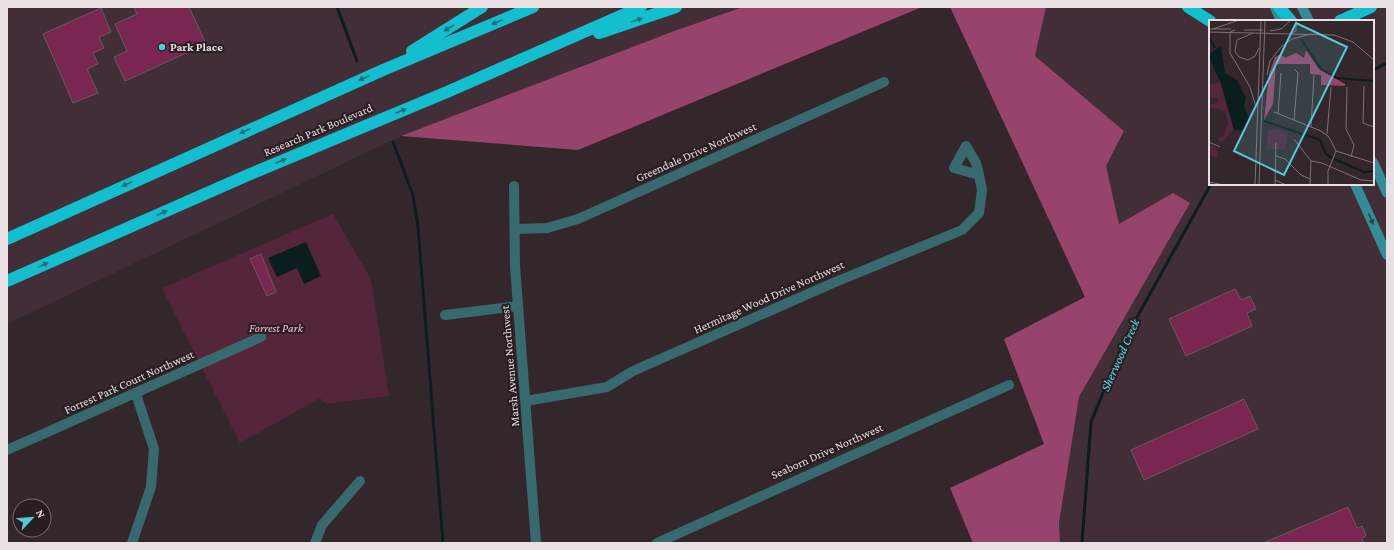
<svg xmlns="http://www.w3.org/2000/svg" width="1394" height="550" font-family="'Crimson Pro',serif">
<rect width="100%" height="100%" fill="#34272c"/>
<g fill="#412e36" fill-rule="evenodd">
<path d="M7,7H743L674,31L401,136L7,324Z"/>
<path d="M1046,7H1387V543H1060L1059,523L1079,397L1190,203L1173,193L1119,224L1106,166L1124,131L1035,56ZM1210,21H1373V184H1210Z"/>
</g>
<path fill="#54253b" d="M333,214L371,279L389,396L326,404L320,398L240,443L162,288Z"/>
<g fill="#98436c">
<path d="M743,7H922L578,150L401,136L674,31Z"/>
<path d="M950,7H1046L1035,56L1124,131L1106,166L1119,224L1173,193L1190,203L1079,397L1059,523L1060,543H973L950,488L1044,444L1004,339L1085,297Z"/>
</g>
<path fill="#0a1d1f" d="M306,242L321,276L304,284L297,268L277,277L268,258Z"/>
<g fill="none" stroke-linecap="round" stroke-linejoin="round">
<g stroke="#0a1d1f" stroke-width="3">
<path d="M337,7L357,61"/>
<path d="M1373,70L1387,63"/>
<path d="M393,142L413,195L418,227L443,543"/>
<path d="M1082,543L1091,422L1126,337L1211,184"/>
</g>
</g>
<g fill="#792751" stroke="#68595f">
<path d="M134,7H189L206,44L125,81L114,57L127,51L115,24L137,14Z"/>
<path d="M101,8L111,32L99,37L104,48L93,53L98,64L87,69L98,93L73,103L43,34Z"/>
<path d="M261,254L276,292L267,296L250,259Z"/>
<path d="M1235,289L1241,300L1250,296L1256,309L1247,313L1252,326L1186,356L1169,319Z"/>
<path d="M1244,399L1258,429L1144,480L1131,450Z"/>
<path d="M1348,507L1357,528L1362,526L1366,535L1362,539L1364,543H1263Z"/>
</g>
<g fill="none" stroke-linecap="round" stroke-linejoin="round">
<g stroke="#376a6f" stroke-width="10">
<path d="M966,146L976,163L979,175L954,168Z"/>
<path d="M514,186L515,266L536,543"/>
<path d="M515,229L547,228L578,219L884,82"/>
<path d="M445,315L518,306"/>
<path d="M526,401L607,387L633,371L833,283L962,230L979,213L982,190L979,175"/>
<path d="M7,450L261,337"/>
<path d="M132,543L151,487L154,449L136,394"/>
<path d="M315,543L322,525L360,481"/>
<path d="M657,543L1009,385"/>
</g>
<g stroke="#338c96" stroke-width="10">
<path d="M1275,7L1281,21"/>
<path d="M1302,7L1309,21"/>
<path d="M1373,162L1387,193"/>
<path d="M1355,184L1387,255"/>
</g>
<g stroke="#13bfce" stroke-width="12">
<path d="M1188,7L1210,21"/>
<path d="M1279,7L1291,21"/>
<path d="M1340,21L1371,7"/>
<path d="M599,33L676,7"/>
<path d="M412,51L482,7"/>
<path d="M7,239L383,70L533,7"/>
<path d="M7,281L248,175L447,92L641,7"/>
</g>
</g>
<defs><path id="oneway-solid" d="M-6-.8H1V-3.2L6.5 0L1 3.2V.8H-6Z"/></defs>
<g fill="#1e6e78">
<use href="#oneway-solid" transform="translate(637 20) rotate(-19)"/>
<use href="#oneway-solid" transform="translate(497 22) rotate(157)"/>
<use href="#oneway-solid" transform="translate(449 28) rotate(148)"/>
<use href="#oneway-solid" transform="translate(364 78) rotate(156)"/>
<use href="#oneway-solid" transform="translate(401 111) rotate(-23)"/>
<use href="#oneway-solid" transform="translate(245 131) rotate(156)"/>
<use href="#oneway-solid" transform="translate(281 161) rotate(-23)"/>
<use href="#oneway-solid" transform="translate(127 184) rotate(156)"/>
<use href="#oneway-solid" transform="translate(162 213) rotate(-24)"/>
<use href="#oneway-solid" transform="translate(43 265) rotate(-24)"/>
</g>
<use fill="#2d444b" href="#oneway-solid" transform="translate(1371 219) rotate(66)"/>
<circle fill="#52cbd8" stroke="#2a1d22" stroke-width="1.5" cx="162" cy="47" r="4"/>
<g text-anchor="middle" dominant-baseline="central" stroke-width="4" stroke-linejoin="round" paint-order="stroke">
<g font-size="12" font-weight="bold" fill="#e9e0e3" stroke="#2a1d22" text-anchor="start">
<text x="170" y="47">Park Place</text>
</g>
<g font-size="12" fill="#e9e0e3" stroke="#2a1d22">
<text transform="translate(318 130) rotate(-23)">Research Park Boulevard</text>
<text transform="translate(696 152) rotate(-24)">Greendale Drive Northwest</text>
<text transform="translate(769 297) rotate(-24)">Hermitage Wood Drive Northwest</text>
<text transform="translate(510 366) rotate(-95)">Marsh Avenue Northwest</text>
<text transform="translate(129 382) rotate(-24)">Forrest Park Court Northwest</text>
<text transform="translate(827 451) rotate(-24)">Seaborn Drive Northwest</text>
</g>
<g font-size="12" font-style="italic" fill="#f3c2d6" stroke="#2a1d22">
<text x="276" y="328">Forrest Park</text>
</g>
<g font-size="13" font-style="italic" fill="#4fe1f0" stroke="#2a1d22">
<text transform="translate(1120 355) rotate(-66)">Sherwood Creek</text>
</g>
</g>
<g transform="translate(1209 20)">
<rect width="165" height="165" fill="#34272c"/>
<path d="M12,63L25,109L13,123L8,118L15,115L19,101L16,91L0,87V84H7L9,81L7,77L1,78L0,64ZM67,109L79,113L76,129H58L59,110ZM0,123L9,131V138L0,135Z" fill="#54253b"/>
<path d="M97,30L110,49L136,64V66L112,65V55L101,54V44H67L64,84L55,100L60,54L66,37L72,34L76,38L87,33L95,38Z" fill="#98436c"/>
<path d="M12,26L16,53L28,60L37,78L35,86L40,98L34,110H25L12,64L0,37V34Z" fill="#0a1d1f"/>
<path fill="none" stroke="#0a1d1f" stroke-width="2" d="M0,17L6,28M92,19L112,49L128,58L165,61M55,101L111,120L117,134L123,138M125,139L155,152L165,151"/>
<path fill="none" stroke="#7c7175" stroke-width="1" d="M0,9H22M4,9L30,0M26,10L21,12V33L41,67L47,87M35,10H54M61,11L72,9L82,0M0,12L125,15L144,22L165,40M44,13L28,20L26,31L30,37L39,40L46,36L50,28M81,14L87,11V0M85,49L89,53L85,100M58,55L61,41L72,27L83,19L102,14M155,66L154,103L165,107M138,67L137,109L145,125L142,137M65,92L112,111L120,117L127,131L119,151V165M69,94L72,53M102,107L105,55M118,114L122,67M85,119L102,141L101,165M0,122L11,127M127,131L165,143M67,136L76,139L92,155L101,159M102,141L113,143L152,160L165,161M66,160L77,165M0,162L15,165M0,164L12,165M46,165L52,0M50,165L56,0M66,165L67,122"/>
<path fill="#52cbd8" fill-opacity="0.15" stroke="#52cbd8" stroke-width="2" d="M87,3L138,27L75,155L25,131Z"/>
<rect width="165" height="165" fill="none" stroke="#e9e0e3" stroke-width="2"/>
</g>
<rect width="1394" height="550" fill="none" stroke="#e9e0e3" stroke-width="16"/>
<g transform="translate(32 518) rotate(64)"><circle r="19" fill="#2a1d22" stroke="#766b6f"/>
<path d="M0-3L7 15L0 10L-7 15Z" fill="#52cbd8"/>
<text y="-6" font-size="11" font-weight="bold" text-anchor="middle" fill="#e9e0e3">N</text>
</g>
</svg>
